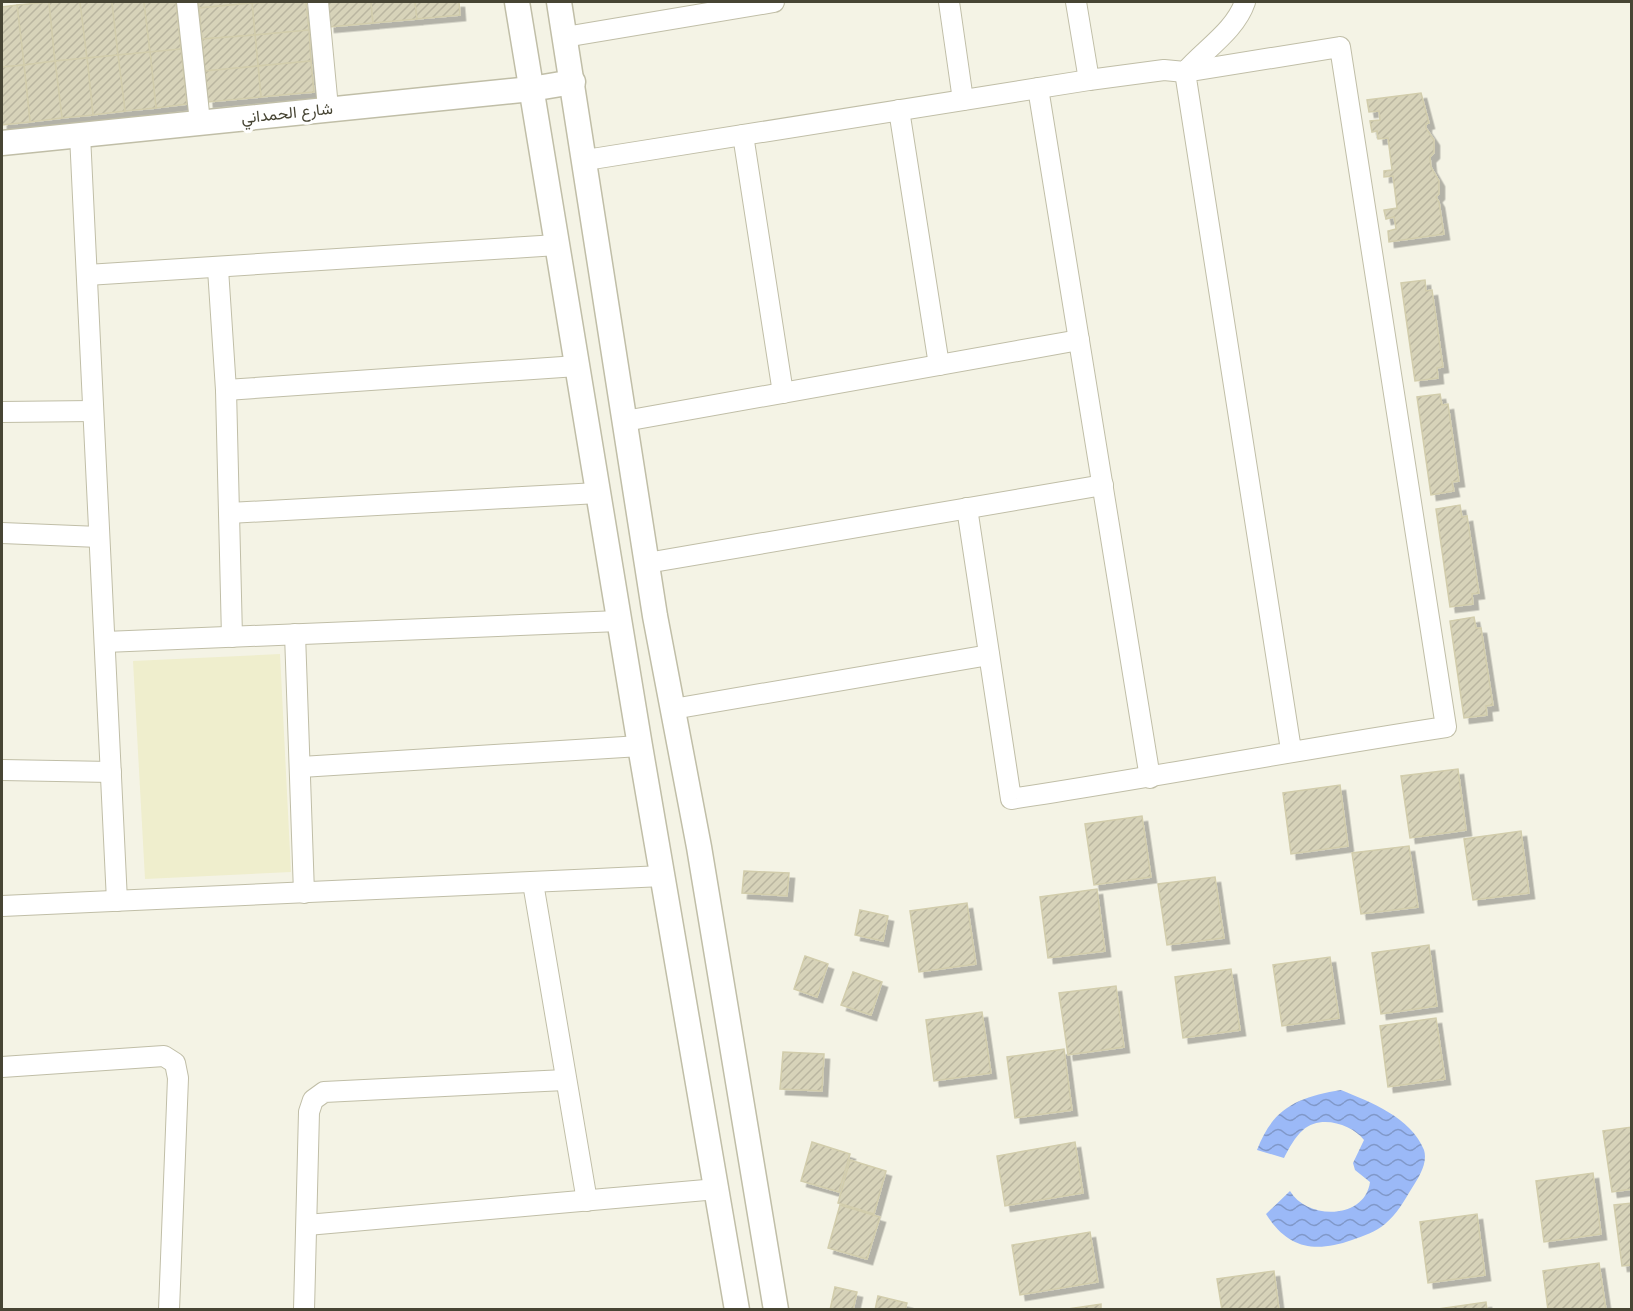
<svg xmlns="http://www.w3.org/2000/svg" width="1633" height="1311" font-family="'Fira Sans',Vazirmatn,sans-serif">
<defs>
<pattern id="water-waves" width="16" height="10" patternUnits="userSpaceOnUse" patternTransform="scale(1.5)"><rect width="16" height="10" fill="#9bb9f7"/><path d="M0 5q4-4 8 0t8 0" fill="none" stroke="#8098c9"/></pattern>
<pattern id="building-hatch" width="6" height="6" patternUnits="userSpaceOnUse" patternTransform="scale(1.5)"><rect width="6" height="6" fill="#d7d3b9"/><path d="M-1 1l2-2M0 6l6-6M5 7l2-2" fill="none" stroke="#bab6a0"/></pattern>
<filter id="shadow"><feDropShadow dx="5.5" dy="5.5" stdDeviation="0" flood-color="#0004"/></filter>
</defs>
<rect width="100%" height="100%" fill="#f4f3e5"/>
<path fill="#efeecd" d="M280,654L291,872L145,879L133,661Z"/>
<path fill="url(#water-waves)" d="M1341,1090C1370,1102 1411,1117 1424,1150C1428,1163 1419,1177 1412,1188C1404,1201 1397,1214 1385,1224C1376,1232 1363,1236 1352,1240C1315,1253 1288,1249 1266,1214L1290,1191C1307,1220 1365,1220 1370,1182L1355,1170L1353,1163L1364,1140C1352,1124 1320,1114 1303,1130C1295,1137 1289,1148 1284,1158L1257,1150C1273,1107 1299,1097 1341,1090Z"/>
<g fill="url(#building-hatch)" stroke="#d2cdac" stroke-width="1.5" filter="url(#shadow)">
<path d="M49,2L55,61L24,65L17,5Z"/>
<path d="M49,2H80L87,58L55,61Z"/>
<path d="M80,2H112L118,55L87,58Z"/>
<path d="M112,2H144L150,52L118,55Z"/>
<path d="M144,2H176L181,49L150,52Z"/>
<path d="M198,2H252V3L199,8Z"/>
<path d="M272,2H306L309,30L255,35L252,3Z"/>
<path d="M327,2H371L373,23L329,27Z"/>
<path d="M371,2H415L417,19L373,23Z"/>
<path d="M415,2H459L460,15L417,19Z"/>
<path d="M252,3L255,35L202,39L199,8Z"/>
<path d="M17,5L24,65L2,67V7Z"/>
<path d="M309,30L311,61L258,66L255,35Z"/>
<path d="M255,35L258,66L205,71L202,39Z"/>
<path d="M181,49L187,104L156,108L150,52Z"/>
<path d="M150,52L156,108L125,111L118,55Z"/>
<path d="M118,55L125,111L93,115L87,58Z"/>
<path d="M87,58L93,115L62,118L55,61Z"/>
<path d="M55,61L62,118L30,122L24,65Z"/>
<path d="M311,61L314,92L261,97L258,66Z"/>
<path d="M24,65L30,122L2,125V67Z"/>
<path d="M258,66L261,97L208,102L205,71Z"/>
<path d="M1421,93L1429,123L1426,124V128L1434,140V153L1430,157L1431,167L1439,181V194L1436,197L1439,202L1444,234L1389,242L1388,231L1396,229L1394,217L1386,219L1384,210L1397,208L1393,176L1384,177V171L1392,170L1388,138L1378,139L1377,131L1372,132L1370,121L1380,120L1379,111L1369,112L1367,100Z"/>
<path d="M1425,280L1426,291L1432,290L1443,367L1437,368L1438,378L1415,381L1401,283Z"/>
<path d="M1440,394L1442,405L1448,404L1459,481L1452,482L1454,491L1431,495L1417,397Z"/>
<path d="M1460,505L1462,517L1467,516L1479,593L1472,594L1473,604L1450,607L1436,509Z"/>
<path d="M1474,617L1476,628H1481L1493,705L1486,706L1487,715L1464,718L1450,621Z"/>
<path d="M1458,769L1466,830L1410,838L1401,776Z"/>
<path d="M1340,785L1348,846L1291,854L1283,793Z"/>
<path d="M1142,816L1151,877L1094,885L1085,824Z"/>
<path d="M1521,831L1529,893L1473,900L1464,839Z"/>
<path d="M1409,846L1418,907L1361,914L1352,853Z"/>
<path d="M744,871L789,873L787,896L742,893Z"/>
<path d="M1215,877L1224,938L1167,945L1158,884Z"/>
<path d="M1097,889L1105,951L1048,958L1040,897Z"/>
<path d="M967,903L976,964L919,972L910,911Z"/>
<path d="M860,910L888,916L883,941L855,935Z"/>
<path d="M1429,945L1437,1006L1381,1014L1372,953Z"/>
<path d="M805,956L828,964L817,997L794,989Z"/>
<path d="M1330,957L1339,1018L1282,1026L1273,965Z"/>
<path d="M1231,969L1240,1030L1183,1038L1175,977Z"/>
<path d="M853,972L882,982L871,1015L841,1005Z"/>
<path d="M1116,986L1124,1047L1068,1055L1059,993Z"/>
<path d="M982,1012L991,1073L934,1081L926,1020Z"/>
<path d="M1436,1018L1445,1079L1388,1087L1380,1026Z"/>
<path d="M1064,1049L1072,1110L1015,1118L1007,1057Z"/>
<path d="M783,1052L824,1054L822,1091L780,1089Z"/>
<path d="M1632,1127V1189L1612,1192L1603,1131Z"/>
<path d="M812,1142L850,1154L839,1192L801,1181Z"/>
<path d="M1075,1142L1083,1193L1005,1206L997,1156Z"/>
<path d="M850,1160L886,1171L874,1214L838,1203Z"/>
<path d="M1593,1173L1601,1234L1544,1242L1536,1181Z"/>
<path d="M1632,1203V1265L1622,1266L1614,1205Z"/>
<path d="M840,1205L880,1217L867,1259L828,1248Z"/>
<path d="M1477,1214L1485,1275L1428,1283L1420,1222Z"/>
<path d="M1090,1232L1098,1282L1020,1295L1012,1245Z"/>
<path d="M1599,1263L1606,1310H1548L1543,1271Z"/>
<path d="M1274,1271L1279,1310H1222L1217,1279Z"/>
<path d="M835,1287L857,1292L853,1310H830Z"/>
<path d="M878,1296L907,1303L905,1310H875Z"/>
<path d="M1486,1302L1487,1310H1431Z"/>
<path d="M1101,1304V1310H1061Z"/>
</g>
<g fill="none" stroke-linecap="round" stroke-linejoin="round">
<defs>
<g id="minor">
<path d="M187,2L200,122"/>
<path d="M318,2L328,108"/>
<path d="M949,2L963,100"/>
<path d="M1076,2L1089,80"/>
<path d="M565,37L774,2"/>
<path d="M1038,88L1150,778"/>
<path d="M899,110L939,365"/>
<path d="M80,135L117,901"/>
<path d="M743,135L783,393"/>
<path d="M586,160L1089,80L1164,70L1185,72C1205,49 1235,31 1245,2"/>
<path d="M218,269L226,390L232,637"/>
<path d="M87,275L557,245"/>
<path d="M226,390L577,366"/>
<path d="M2,412L93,411"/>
<path d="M625,421L1079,340"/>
<path d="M967,508L1011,799C1156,777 1301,749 1446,727L1340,47L1185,72L1291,750"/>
<path d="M229,513L598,493"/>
<path d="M2,533L99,537"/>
<path d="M647,563L1103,485"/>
<path d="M295,634L304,893"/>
<path d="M105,642L619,621"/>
<path d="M673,709L989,655"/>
<path d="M301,767L640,746"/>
<path d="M2,770L111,772"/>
<path d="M533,883L587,1201"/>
<path d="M2,906L663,876"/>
<path d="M2,1067L164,1056L175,1063L178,1078L169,1310"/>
<path d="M307,1225L717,1189"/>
<path d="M304,1310L309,1112L313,1100L324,1092L565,1080"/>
</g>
<g id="tertiary">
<path d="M517,2L640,746L737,1310"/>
<path d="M559,2L655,616L699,847L776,1310"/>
<path d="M2,143L531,89L573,82"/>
</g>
</defs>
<use href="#minor" stroke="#c0bea7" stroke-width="22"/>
<use href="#tertiary" stroke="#c0bea7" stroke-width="27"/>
<use href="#minor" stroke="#fff" stroke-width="20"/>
<use href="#tertiary" stroke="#fff" stroke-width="24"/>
</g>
<g text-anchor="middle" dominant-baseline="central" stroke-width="6" stroke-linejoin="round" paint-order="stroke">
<g font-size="16" fill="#474534" stroke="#fff">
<text transform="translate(287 113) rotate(-6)">شارع الحمداني</text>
</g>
</g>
<rect width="1633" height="1311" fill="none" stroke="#474534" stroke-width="6"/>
</svg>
